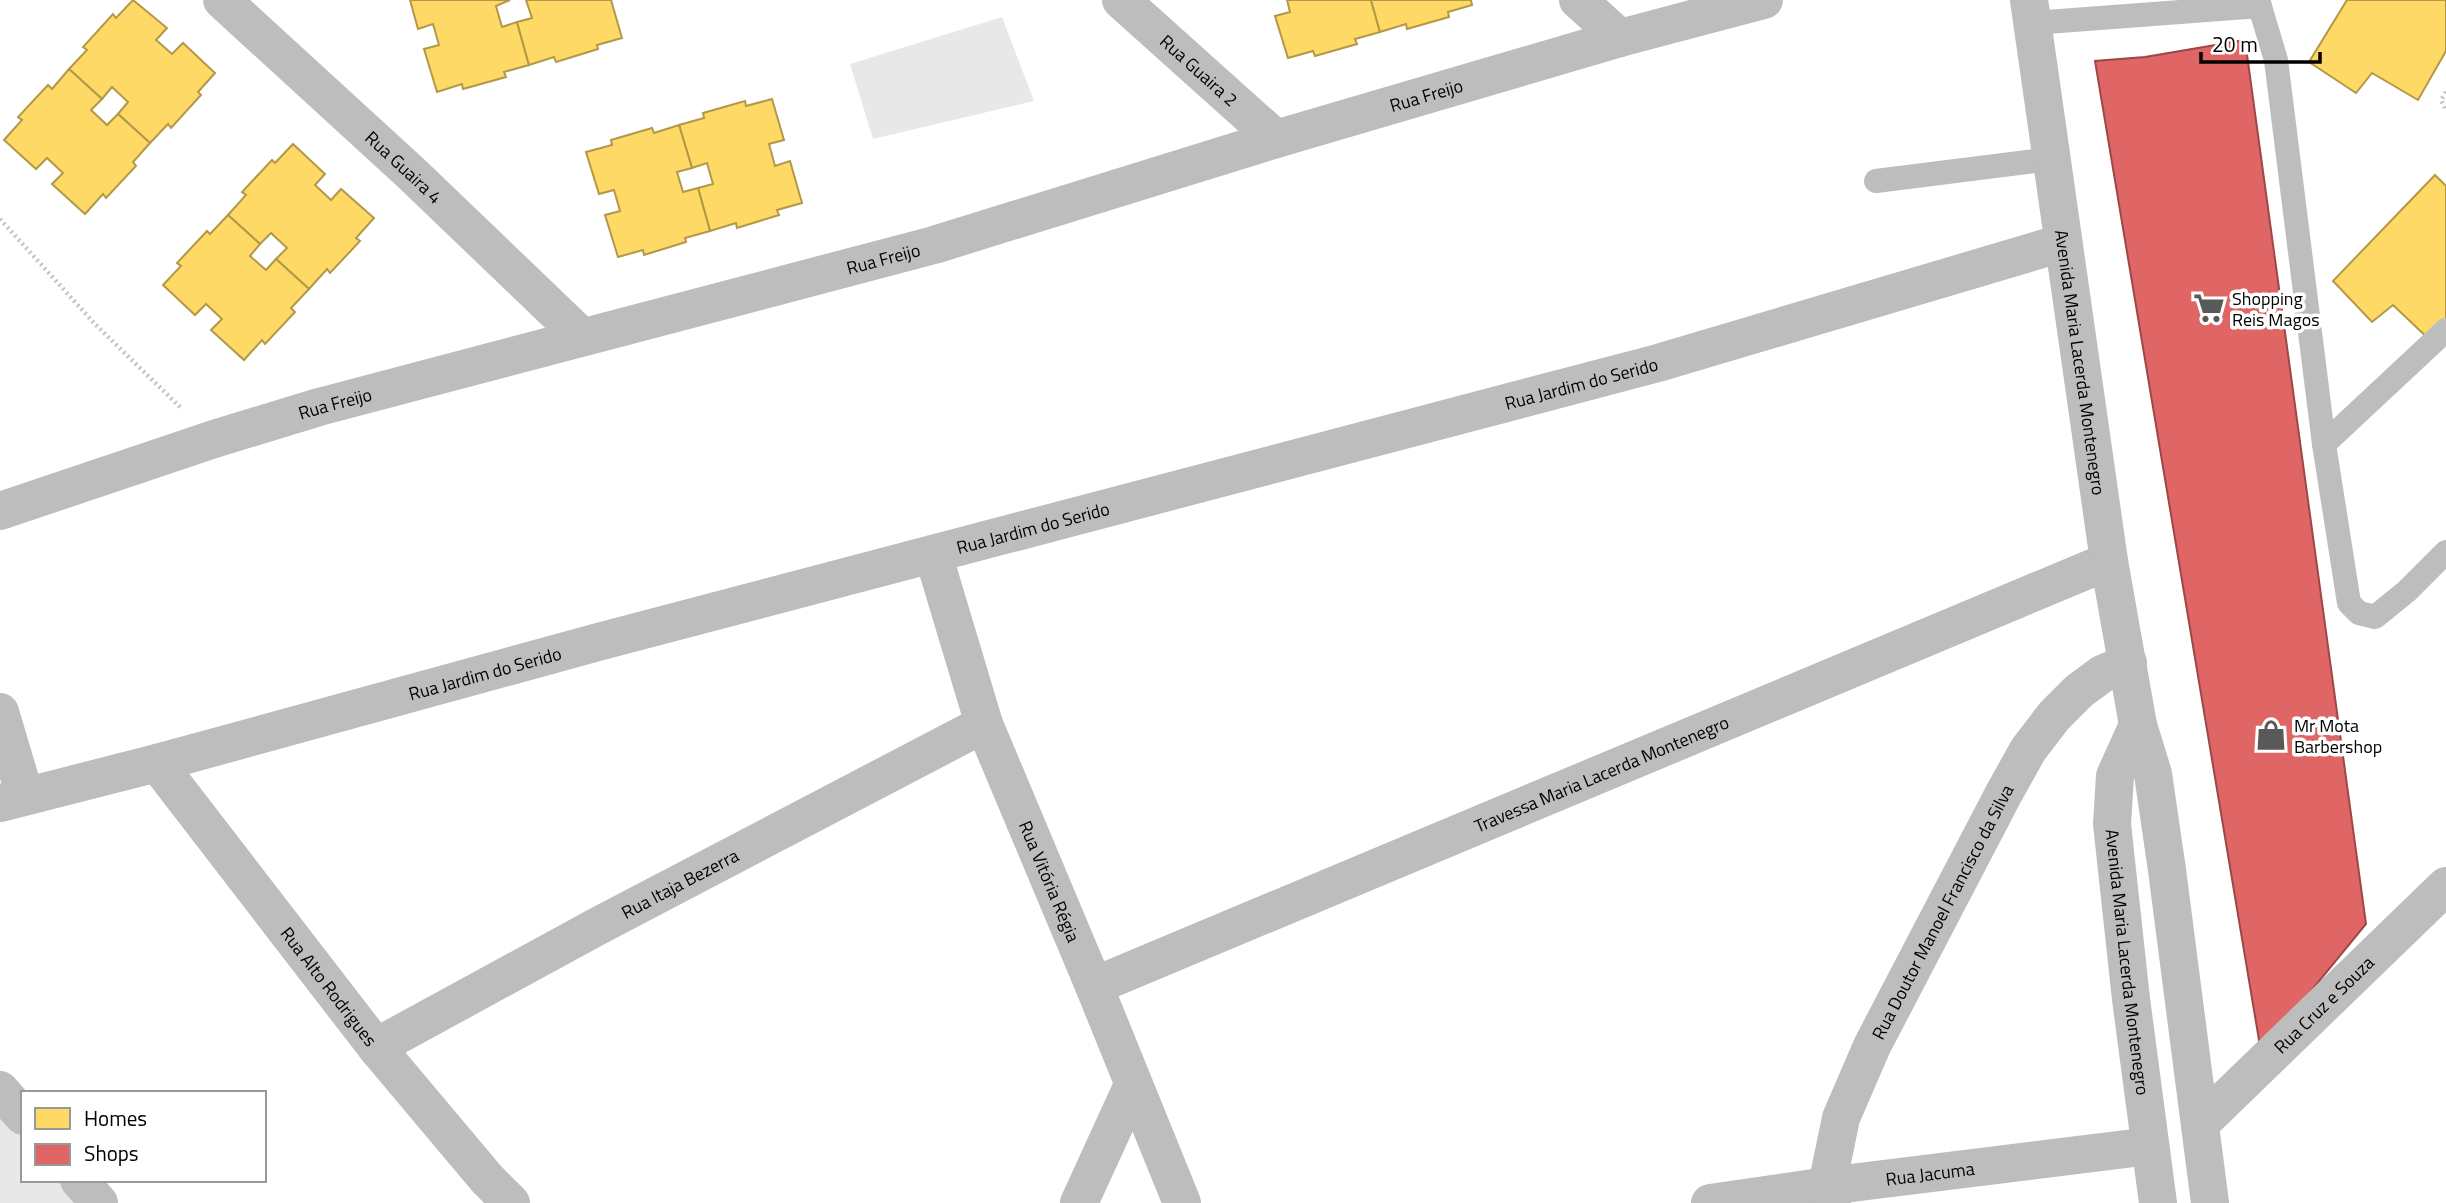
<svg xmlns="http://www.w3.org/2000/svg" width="2446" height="1203" font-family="'Titillium Web',sans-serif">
<rect width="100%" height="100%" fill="#fff"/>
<g fill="#e8e8e8">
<path d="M1002,17L1034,101L873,139L850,64Z"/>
<path d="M0,1107L23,1133V1180H64L84,1203H0Z"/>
</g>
<g fill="#ffd966" stroke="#b29847" stroke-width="2">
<path d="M133,0L167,28L156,40L172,54L183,43L215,73L198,92L201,95L171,128L168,124L150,143L118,114L128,102L112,87L102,99L69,69L87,50L83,47L113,14L116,18Z"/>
<path d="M410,0H510L496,6L502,27L517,22L529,65L504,72L506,77L463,89L462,84L437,92L424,49L439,45L433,24L418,29Z"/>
<path d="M526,0H611L622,38L597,45L598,49L556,62L554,57L529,65L517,22L532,18Z"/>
<path d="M1287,0H1371L1380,32L1355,39L1357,44L1315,56L1313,51L1288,58L1275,16L1290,12Z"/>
<path d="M1371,0H1471L1472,5L1448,12L1449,17L1407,29L1406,24L1380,32Z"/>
<path d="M2347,0H2446V51L2418,100L2372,73L2356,93L2309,62Z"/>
<path d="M69,69L102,99L91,110L107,125L118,114L150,143L133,162L136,166L106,198L103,194L85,214L52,184L63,173L47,158L36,169L4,140L22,120L18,117L48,85L52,89Z"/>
<path d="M772,99L784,140L769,144L775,166L790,161L802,203L777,210L779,215L737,228L736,223L710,231L698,188L713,184L707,163L692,168L679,125L704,118L703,113L745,101L746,106Z"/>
<path d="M679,125L692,168L677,172L683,192L698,188L710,231L685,238L686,242L644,255L643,250L618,257L605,215L620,211L614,190L599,194L586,152L612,145L611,140L652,128L654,133Z"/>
<path d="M293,144L325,174L315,185L331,200L341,189L374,218L356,238L360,241L330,273L327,269L309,289L276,259L287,248L271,233L260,244L228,215L246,195L242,192L272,160L275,163Z"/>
<path d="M2435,175L2446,186V326L2432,342L2393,305L2372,322L2333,281Z"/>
<path d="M228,215L260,244L250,256L266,270L276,259L309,289L291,308L295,312L265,344L262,340L244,360L211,330L222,319L206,304L195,315L163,285L181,266L177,263L207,231L210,234Z"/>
</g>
<path fill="#e06666" stroke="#9d4747" stroke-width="2" d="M2245,40L2366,924L2261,1052L2095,61L2145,57Z"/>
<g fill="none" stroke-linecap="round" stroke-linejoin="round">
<g stroke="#c2c2c2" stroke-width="4.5" stroke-dasharray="2 3.5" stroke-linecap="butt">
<path d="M2446,92L2441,100L2446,110"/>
<path d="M0,219L94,323L181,408"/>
</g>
<g stroke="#bdbdbd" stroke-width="24">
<path d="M2258,0L2276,60L2324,444L2349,603L2359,613L2375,617L2407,591L2446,552"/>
<path d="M2033,23L2260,6"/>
<path d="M1876,181L2051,159"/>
<path d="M2324,444L2446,330"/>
</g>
<g stroke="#bdbdbd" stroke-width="38">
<path id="s1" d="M222,0L411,173L582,337"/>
<path id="s2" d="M1121,0L1276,139"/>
<path d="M1578,0L1620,38"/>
<path id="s3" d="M0,511L214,439L319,407L934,245L1276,139L1620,38L1764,0"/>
<path id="s4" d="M933,554L984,724L1094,986L1182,1203"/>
<path d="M0,712L25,796"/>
<path id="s5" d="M157,763L376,1047L487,1179L511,1203"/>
<path id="s6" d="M0,803L157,763L598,642L1658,363L2062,243"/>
<path id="s7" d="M1094,986L2109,561"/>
<path id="s8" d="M376,1047L598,926L984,724"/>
<path d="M0,1090L23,1116"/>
<path id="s9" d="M2200,1124L2446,886"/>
<path d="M79,1180L99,1203"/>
<path d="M1079,1203L1133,1085"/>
<path id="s10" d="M1710,1203L1827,1186L2150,1146"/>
<path id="s11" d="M1832,1203L1827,1186L1841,1118L1872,1046L2003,795L2028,750L2054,716L2079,691L2102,674L2128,663"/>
</g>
<g stroke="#bdbdbd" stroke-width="38">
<path id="s12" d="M2029,0L2109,561L2138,725L2153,774L2167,870L2210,1203"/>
<path id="s13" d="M2138,725L2115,776L2112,824L2131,999L2158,1203"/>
</g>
</g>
<defs>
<symbol id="supermarket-bare" viewBox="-9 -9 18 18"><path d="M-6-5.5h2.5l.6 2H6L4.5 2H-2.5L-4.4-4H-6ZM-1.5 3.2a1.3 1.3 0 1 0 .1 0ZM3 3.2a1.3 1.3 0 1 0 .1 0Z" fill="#595959" stroke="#fff" stroke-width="2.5" paint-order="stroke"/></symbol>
<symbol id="shop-bare" viewBox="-9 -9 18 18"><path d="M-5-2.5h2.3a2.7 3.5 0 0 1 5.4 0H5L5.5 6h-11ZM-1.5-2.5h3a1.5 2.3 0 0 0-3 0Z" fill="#595959" stroke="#fff" stroke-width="2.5" paint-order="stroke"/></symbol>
</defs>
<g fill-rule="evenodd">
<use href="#supermarket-bare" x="2187" y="286" width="44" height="44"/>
<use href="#shop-bare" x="2249" y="713" width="44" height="44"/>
</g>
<g text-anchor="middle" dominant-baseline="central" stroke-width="7" stroke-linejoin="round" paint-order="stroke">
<g font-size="18" fill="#000" stroke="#fff">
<text stroke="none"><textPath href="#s2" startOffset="105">Rua Guaira 2</textPath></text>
<text stroke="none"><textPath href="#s3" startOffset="1486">Rua Freijo</textPath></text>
<text stroke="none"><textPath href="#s1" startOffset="247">Rua Guaira 4</textPath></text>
<text stroke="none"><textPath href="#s3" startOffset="919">Rua Freijo</textPath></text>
<text stroke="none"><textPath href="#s12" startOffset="366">Avenida Maria Lacerda Montenegro</textPath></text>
<text stroke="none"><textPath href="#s6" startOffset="1636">Rua Jardim do Serido</textPath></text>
<text stroke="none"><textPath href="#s3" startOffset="352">Rua Freijo</textPath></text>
<text stroke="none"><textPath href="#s6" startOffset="1069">Rua Jardim do Serido</textPath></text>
<text stroke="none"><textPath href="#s6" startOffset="502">Rua Jardim do Serido</textPath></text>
<text stroke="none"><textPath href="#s7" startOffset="550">Travessa Maria Lacerda Montenegro</textPath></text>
<text stroke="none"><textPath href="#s4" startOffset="348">Rua Vitória Régia</textPath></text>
<text stroke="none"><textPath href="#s8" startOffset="345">Rua Itaja Bezerra</textPath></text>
<text stroke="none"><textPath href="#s11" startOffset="317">Rua Doutor Manoel Francisco da Silva</textPath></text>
<text stroke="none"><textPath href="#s13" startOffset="243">Avenida Maria Lacerda Montenegro</textPath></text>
<text stroke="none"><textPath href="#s5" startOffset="282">Rua Alto Rodrigues</textPath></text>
<text stroke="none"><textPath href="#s9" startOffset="172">Rua Cruz e Souza</textPath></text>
<text stroke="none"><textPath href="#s10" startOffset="222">Rua Jacuma</textPath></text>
</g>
<g font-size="18" fill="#000" stroke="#fff" text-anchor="start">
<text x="2232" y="298">Shopping<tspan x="2232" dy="21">Reis Magos</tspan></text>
<text x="2294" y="725">Mr Mota<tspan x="2294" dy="21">Barbershop</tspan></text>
</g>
</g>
<rect x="21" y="1091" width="245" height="91" fill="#ffffff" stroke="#999999" stroke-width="2"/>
<rect x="35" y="1108" width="35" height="21" fill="#ffd966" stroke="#999999" stroke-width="2"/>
<text x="84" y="1126" font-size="21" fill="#000000">Homes</text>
<rect x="35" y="1144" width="35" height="21" fill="#e06666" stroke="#999999" stroke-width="2"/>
<text x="84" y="1161" font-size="21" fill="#000000">Shops</text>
<path d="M2201 52v10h119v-10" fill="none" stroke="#000000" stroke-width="3.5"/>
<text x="2212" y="52" font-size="21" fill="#000000" stroke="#ffffff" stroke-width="5" paint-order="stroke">20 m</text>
</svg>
